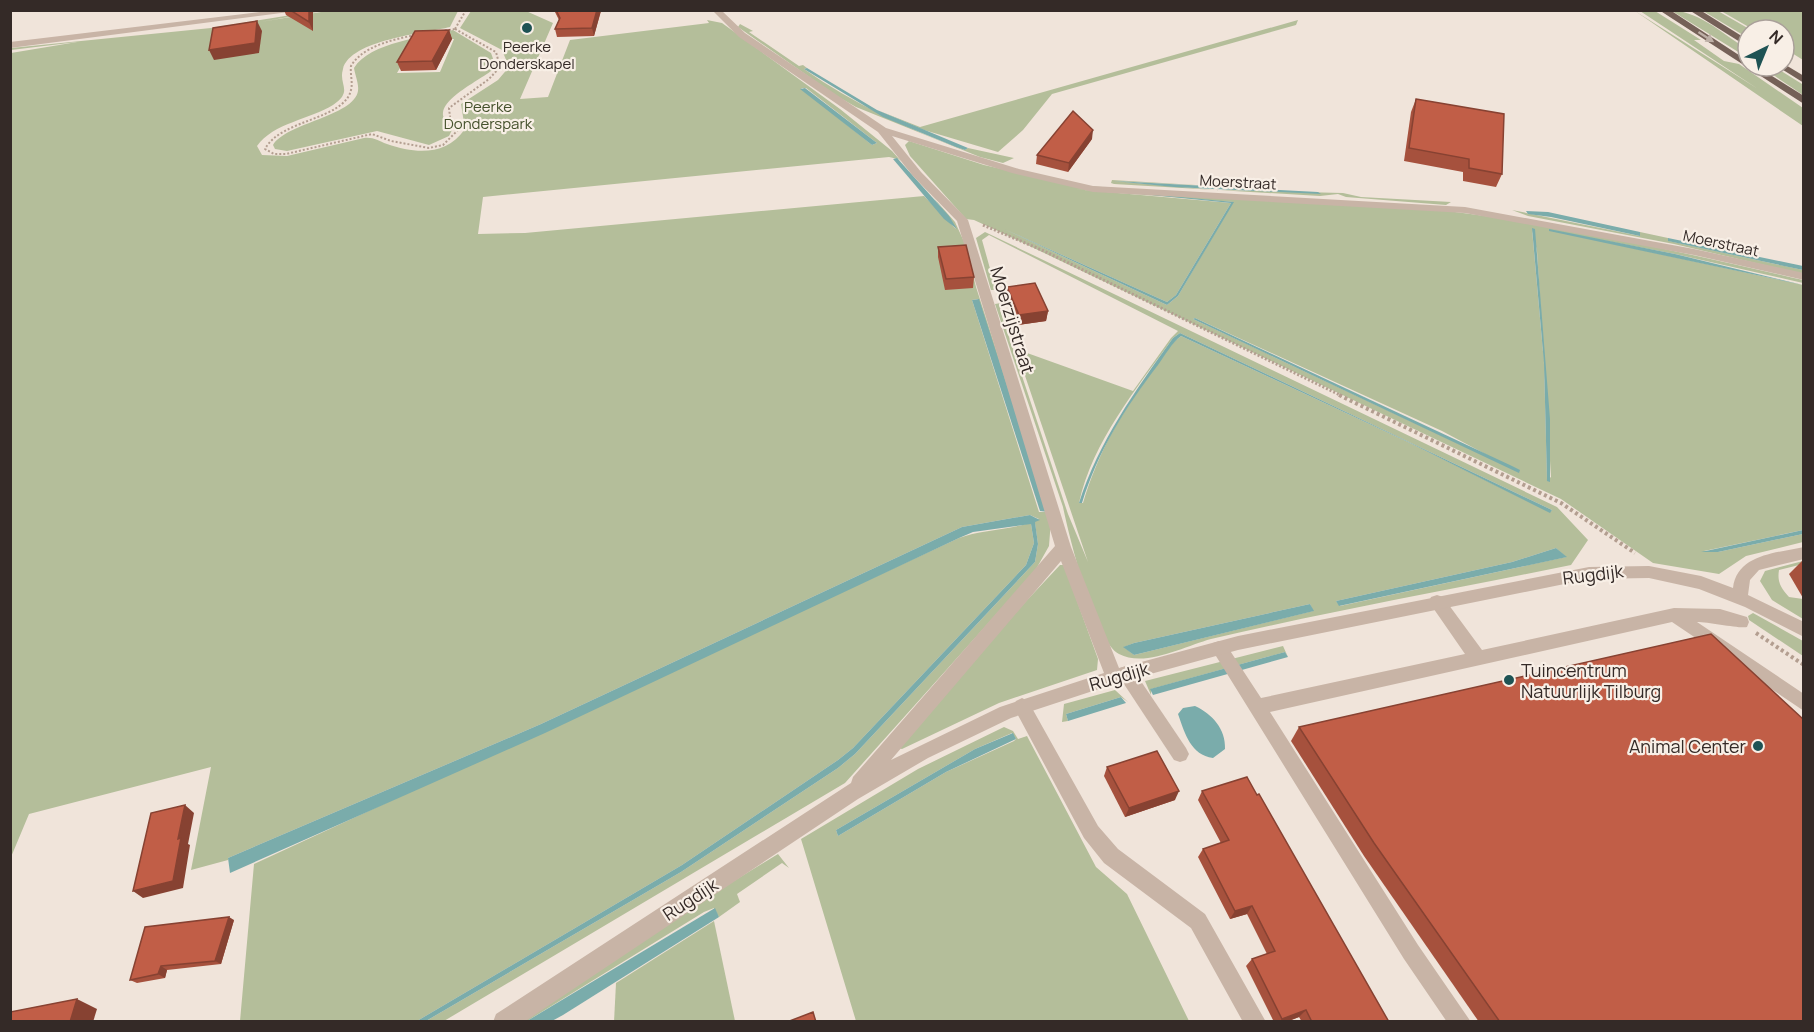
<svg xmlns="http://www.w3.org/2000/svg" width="1814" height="1032" font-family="Manrope,sans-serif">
<rect width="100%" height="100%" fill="#f0e4da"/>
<g fill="#b4be9a" fill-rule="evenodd">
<path d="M316,11H323L260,22L327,11H458L450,27C425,33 350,40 343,69C338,85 354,91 333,105C311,119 273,123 257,146L262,155L287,156L364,138C374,137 378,141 387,144C416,154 446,156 465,129L461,104L498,80L509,67L502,50L460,28L471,11H526L553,23L520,99L548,97L570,40L709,23L707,20L722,23L840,109L892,151L955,222L966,246L976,287L1051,520L1049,546L1035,571L845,783L444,1021H426L681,872L838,768L855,754L1035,562L1038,544L1035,523L1031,524L1034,543L1026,565L853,748L838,760L682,865L417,1021H240L254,864L959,538C982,529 1022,529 1039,519L1030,515L962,527L541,724L228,858V860L191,870L211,767L29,814L11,857V53L77,42L11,50V48L211,28ZM801,88H806L877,143L872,145ZM889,157C892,158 895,158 898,159C905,162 954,221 956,229L924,196L525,233L478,234L483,197ZM978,299L1048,512H1039L972,300Z"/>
<path d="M1635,11L1758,89L1640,11H1655L1701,40H1694L1724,61L1739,64L1803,108V126Z"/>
<path d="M1672,11C1698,10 1726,36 1748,50V58Z"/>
<path d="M1703,11H1718L1751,30H1748V38Z"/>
<path d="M1721,11H1803V60L1784,48V30H1754Z"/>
<path d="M1298,20L1296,25L1052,94L1023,130L998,152L924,130L877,110L920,127Z"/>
<path d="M740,24L753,31L749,32L799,66L803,65L807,68L804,69C854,104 908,129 965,150L968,148L1014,158L1003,163L980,157L856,107L835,95L738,27Z"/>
<path d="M453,30L491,53L496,67C484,79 436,99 444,118C446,122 450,126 452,130L449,136L429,145L377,131L287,151L275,149L273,145C286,123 354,116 358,91C359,84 355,75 354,68C370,42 425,37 453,30ZM417,39H454L440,72L397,73Z"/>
<path d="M1760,66H1773L1802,84L1803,95Z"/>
<path d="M909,141L984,165L1073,185L1447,211C1567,226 1686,253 1803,280V283L1675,254L1549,230L1803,285V530L1704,551L1718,552L1803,534V542L1746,556L1719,574L1653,563L1561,499L1000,232L974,220L966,219L910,156L905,145ZM1073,189L1233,202L1178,296L1167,305L1004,229L1167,302L1176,295L1231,203ZM1532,229L1537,251L1551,477L1547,480L1544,363ZM1195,318L1442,431L1519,472L1193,319Z"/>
<path d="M1112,180L1229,187L1114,181L1216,190L1343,193L1361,197L1451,202L1446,205L1346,197L1338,194L1320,196L1114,184L1111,183Z"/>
<path d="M1512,210L1640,236V232L1668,238L1669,241L1803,270V274L1674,244L1528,216Z"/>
<path d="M985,232L1557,507L1588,540L1571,565C1449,590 1331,611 1211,639C1185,646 1145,668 1119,654C1095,642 1069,536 1063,507L995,304L1001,303L1000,310L1068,514L1088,562L1016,349L1133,391L1171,338L1178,331L989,235L982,240L996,290H991L976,238ZM1180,333L1552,510L1550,512L1410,443L1181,336C1170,344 1163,357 1155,368C1121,413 1099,450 1083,503H1079C1092,442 1137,388 1173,338ZM1556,548L1566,557L1340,606L1336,601L1512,562ZM1310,604L1313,611L1134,655L1124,647L1134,643Z"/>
<path d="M1803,561V564L1779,570C1777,582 1781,588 1789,597L1803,599V619L1772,600L1760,581L1765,571Z"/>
<path d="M1060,565H1064L1098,659L1097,670L999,703L902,749L898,748L1003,626Z"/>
<path d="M1753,613L1803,641V656L1749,620L1748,616Z"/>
<path d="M1283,646L1288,657L1285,652L1151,689V695L1145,681Z"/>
<path d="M1115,690L1128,702L1121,697L1066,714L1068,721L1062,722L1064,704Z"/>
<path d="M1004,727L1013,731L1018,739L1027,736L1096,867L1127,894L1189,1021H856L801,839L918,769ZM1012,733L1016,739L1014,741L946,772L838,836L836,830L975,749Z"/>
<path d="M778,854L789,868L782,863L737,894L740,902L719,917L714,908L704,912L527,1021L504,1022Z"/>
<path d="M714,921L735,1021L614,1022L616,983Z"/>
</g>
<g fill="#7aacab">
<path d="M807,68L877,110L968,148L965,150L956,147L883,117L804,69Z"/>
<path d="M805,88L877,143L872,145L800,89Z"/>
<path d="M897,158L949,216L957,229L944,219L893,159Z"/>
<path d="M1114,181L1318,192L1321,194L1174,187Z"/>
<path d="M1073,187L1234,202L1178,296L1167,305L1004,229L1167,302L1176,295L1231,203Z"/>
<path d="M1526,211L1548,212L1640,232V236L1551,217L1528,214Z"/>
<path d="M1532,228L1535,229L1550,419V482L1547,481L1544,363Z"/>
<path d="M1549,229L1675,254L1803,285L1549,231Z"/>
<path d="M1668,238L1803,266V270L1668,241Z"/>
<path d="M979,299L1048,512L1040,511L972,300Z"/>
<path d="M1195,318L1512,466L1520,470L1519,473L1193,319Z"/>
<path d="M1180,333L1552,510L1550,513L1410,443L1181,336C1172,343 1165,355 1158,365C1125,408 1098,451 1082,503H1079C1099,441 1135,391 1173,338Z"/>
<path d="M1030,515L1040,520L1035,522L1038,544L1035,562L855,754L838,768L681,872L426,1021H417L682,865L838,760L853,748L1026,565L1034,543L1031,524L973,532L959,538L545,733L230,873L228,858L541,724L962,527Z"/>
<path d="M1803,530V534L1718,552H1701Z"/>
<path d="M1556,548L1567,557L1339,606L1336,601L1512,562Z"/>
<path d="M1310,604L1314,611L1134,655L1123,647L1134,643Z"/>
<path d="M1285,652L1288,657L1153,695L1150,689Z"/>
<path d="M1121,697L1126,703L1068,721L1066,714Z"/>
<path d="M1195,706C1212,714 1226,729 1225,749L1213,758C1191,755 1185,734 1178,714L1183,708Z"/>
<path d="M1013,733L1016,739L946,772L838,836L836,830L975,749Z"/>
<path d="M715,908L719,917L563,1015L552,1021H527Z"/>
</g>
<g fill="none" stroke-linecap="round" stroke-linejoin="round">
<g stroke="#b39e90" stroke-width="2" stroke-dasharray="2 2" stroke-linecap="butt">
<path d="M512,10H533"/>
<path d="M455,29L496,52L500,67L489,79L449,108L450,117L458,130L443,145L429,148L391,141L372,134L286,154H274L265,149C281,119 344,120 351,90C353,82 350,74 351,66C367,38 425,34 455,29Z"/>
<path d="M455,29L466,10"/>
</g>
<path stroke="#b39e90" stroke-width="3" stroke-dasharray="2 2" stroke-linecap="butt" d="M983,225L1044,251L1342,396"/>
<g stroke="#b39e90" stroke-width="4" stroke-dasharray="3 3" stroke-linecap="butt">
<path d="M1339,395L1561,503L1635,553"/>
<path d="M1756,633L1804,665"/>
</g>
<g fill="#c8b4a6" fill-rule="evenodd">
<path d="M1437,595L1443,597L1482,650L1674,608L1720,609L1747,617L1749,622L1747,627C1741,629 1709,622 1697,622L1804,694V711L1672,622L1270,712L1418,945L1471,1022H1447L1404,959L1211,648L1213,643L1219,641L1225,643L1261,698L1465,654L1429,602L1431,597Z"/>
<path d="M1126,666L1132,668L1186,748L1189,754L1186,760L1180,762L1174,760L1120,678L1117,673L1120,668Z"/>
<path d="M1022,698L1028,701L1098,826L1118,849L1205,914L1266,1022H1243L1191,928L1104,863L1084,838L1013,706L1016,701Z"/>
</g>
<g fill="#c8b4a6" fill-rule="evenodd">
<path d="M276,10H305L10,48V42Z"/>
<path d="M712,10H721L745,33L886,128L1019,169L1093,186L1465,207L1694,249L1804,273V280L1694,255L1465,213L1093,192L1012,173L892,136L921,172L968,220L1071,547L1119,668L1238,636L1589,567L1649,566L1701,576L1733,588C1737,554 1777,553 1804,547V559L1759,570L1750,580L1748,595L1804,622V637L1745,607L1699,589L1649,578L1589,579L1238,650L1114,684L1011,718L928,758L858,799L524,1022H493L496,1014L851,783L853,777L1055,546L957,221L913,176L878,132L739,37ZM1061,561L1104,673L1000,707L891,760Z"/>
</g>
<g fill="#756158" fill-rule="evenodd">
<path d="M1659,10H1670L1748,61V66H1756L1804,96V104Z"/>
<path d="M1689,10H1700L1748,40V47Z"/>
<path d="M1784,64L1804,76V83L1777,66H1784Z"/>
</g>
</g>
<g fill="#a6513d">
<path d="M284,10H313V31L286,15Z"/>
<path d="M554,10H601L594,36L557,37L555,29L559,20Z"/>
<path d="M449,30L452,39L436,70L401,71L397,62Z"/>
<path d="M1416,99L1502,174L1496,187L1463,181V172L1404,161L1411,112Z"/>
<path d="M1092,139L1068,172L1036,164L1037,155Z"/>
<path d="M938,247L974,277L973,288L945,290L938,257Z"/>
<path d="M1007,287L1048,311L1046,321L1018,325L1006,297Z"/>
<path d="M1803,560V598L1789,574Z"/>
<path d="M1299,727L1803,1022H1479L1364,856L1291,741Z"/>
<path d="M1107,767L1175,800L1125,817L1104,776Z"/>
<path d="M1202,791L1389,1022H1302L1299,1017L1286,1022H1274L1246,966L1252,959L1267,954L1247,914L1230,919L1198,857L1203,849L1221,843L1198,800Z"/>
<path d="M234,920L221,964L167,970L165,978L137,983L130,980Z"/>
</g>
<g fill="#874232">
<path d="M309,10H313V31L309,22Z"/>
<path d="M597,10L601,11L594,36L592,28Z"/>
<path d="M257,21L262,31L259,53L214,60L209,50Z"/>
<path d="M449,30L452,39L436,70L432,61Z"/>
<path d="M1093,130L1092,139L1068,172L1069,163Z"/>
<path d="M1048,311L1046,321L1018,325L1019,315Z"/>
<path d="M1179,791L1175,800L1125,817L1129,808Z"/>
<path d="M185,805L194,813L188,844L190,845L183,888L143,898L133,891L178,839Z"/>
<path d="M1252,906L1247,914L1230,919L1235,911Z"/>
<path d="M229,917L234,920L221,964L215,961Z"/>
<path d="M161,966L167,970L165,978L158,974Z"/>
<path d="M77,999L97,1009L93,1022H70Z"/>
<path d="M1306,1010L1299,1017L1286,1022H1279L1282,1019Z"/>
</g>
<g fill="#c15e47" stroke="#874232" stroke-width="1.5">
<path d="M290,10H309V22Z"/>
<path d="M556,10H597L592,28L555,29L560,18Z"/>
<path d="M257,21L255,43L209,50L213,28Z"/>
<path d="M449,30L432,61L397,62L415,31Z"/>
<path d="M1416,99L1504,114L1502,174L1469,168V159L1409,148Z"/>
<path d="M1073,111L1093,130L1069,163L1037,155Z"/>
<path d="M966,245L974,277L946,279L938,247Z"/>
<path d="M1035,283L1048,311L1019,315L1007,287Z"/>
<path d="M1711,634L1803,719V1022H1500L1374,843L1299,727Z"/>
<path d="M1157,751L1179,791L1129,808L1107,767Z"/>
<path d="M1247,777L1257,795L1259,794L1389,1022H1312L1306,1010L1282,1019L1252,959L1275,951L1252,906L1235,911L1203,849L1229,840L1202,791Z"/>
<path d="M185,805L178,839L181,838L173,881L133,891L151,813Z"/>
<path d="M229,917L215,961L161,966L158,974L130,980L145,927Z"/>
<path d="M77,999L70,1022H10V1012Z"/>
<path d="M813,1012L816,1022H787Z"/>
</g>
<defs><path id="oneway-solid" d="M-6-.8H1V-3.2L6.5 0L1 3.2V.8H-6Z" transform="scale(1.5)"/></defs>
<use fill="#bdafa6" href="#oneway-solid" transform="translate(1706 37) rotate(33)"/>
<g fill="#1e5354" stroke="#f8efe6" stroke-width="2">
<circle cx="527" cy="28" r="6"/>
<circle cx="1509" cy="680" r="6"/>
<circle cx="1758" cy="746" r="6"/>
</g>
<g text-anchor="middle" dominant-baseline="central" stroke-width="4.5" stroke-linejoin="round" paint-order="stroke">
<g font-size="15" fill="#342a27" stroke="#f8efe6">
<text x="527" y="46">Peerke<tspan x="527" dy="17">Donderskapel</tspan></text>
</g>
<g font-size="15" fill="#45512c" stroke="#f8efe6">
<text x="488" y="106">Peerke<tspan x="488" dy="17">Donderspark</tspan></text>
</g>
<g font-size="15" fill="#342a27" stroke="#f8efe6">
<text transform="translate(1238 182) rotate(3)">Moerstraat</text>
<text transform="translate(1721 243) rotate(12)">Moerstraat</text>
</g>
<g font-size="18" fill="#342a27" stroke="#f8efe6">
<text transform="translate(1013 320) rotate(73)">Moerzijstraat</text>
<text transform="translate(1593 574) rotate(-7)">Rugdijk</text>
<text transform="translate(1119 676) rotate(-16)">Rugdijk</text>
<text transform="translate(690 899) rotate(-33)">Rugdijk</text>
</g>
<g font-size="18" fill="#342a27" stroke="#f8efe6" text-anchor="start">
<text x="1521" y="670">Tuincentrum<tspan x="1521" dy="21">Natuurlijk Tilburg</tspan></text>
<text x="1746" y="746" text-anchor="end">Animal Center</text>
</g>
</g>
<rect width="1814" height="1032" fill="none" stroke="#342a27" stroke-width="24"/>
<g transform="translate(1766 48) rotate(43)"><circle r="28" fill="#f8efe6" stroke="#aaa09a" stroke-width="1.5"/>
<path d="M0-4.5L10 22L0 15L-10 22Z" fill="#1e5354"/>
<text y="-9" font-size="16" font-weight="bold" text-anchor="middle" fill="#342a27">N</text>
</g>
</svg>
